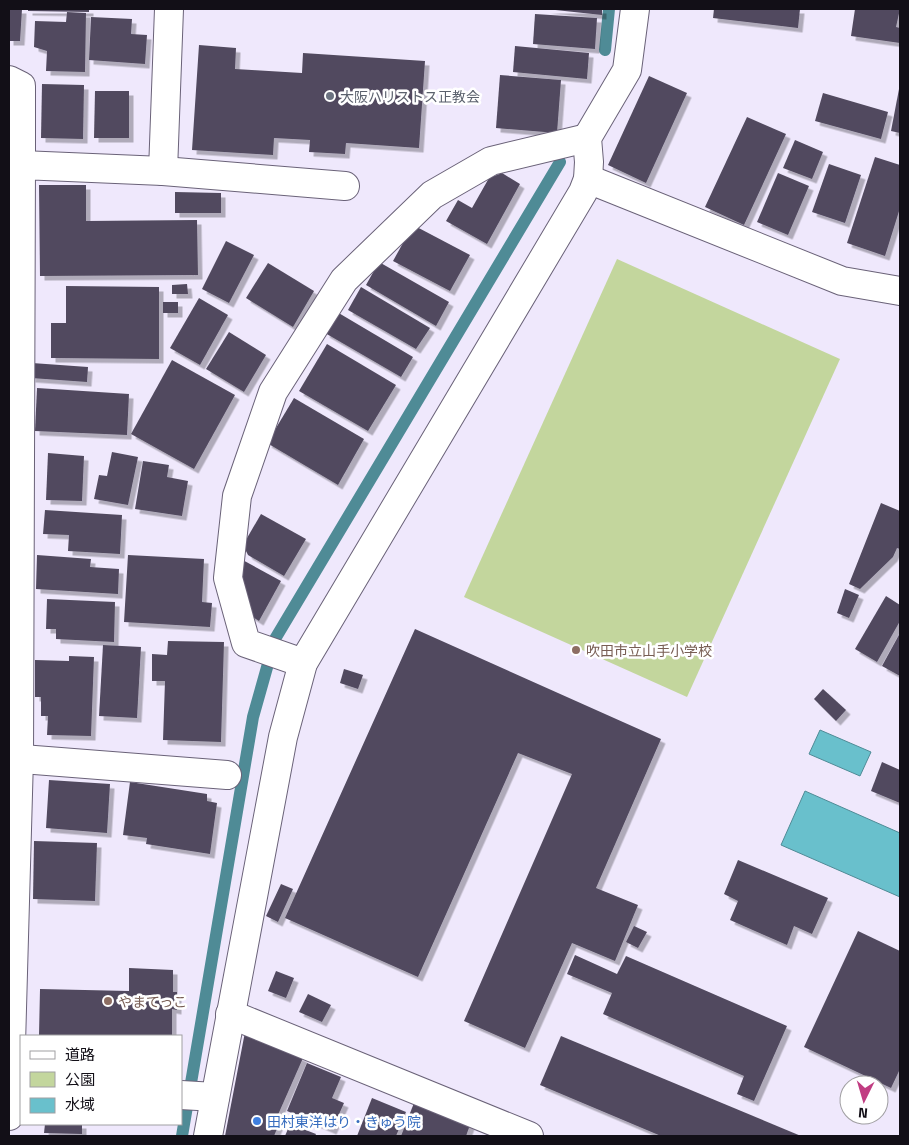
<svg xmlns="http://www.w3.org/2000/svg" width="909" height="1145" font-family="'Titillium Web','Noto Sans JP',sans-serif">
<defs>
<filter id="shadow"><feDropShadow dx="4.5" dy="4.5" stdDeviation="0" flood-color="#0004"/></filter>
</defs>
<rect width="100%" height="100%" fill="#efe8fc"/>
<path fill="#c3d69d" d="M617,259L840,359L687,697L464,597Z"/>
<g fill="#69c0cc" stroke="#4f8b96">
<path d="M820,730L871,752L860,776L809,754Z"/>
<path d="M805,791L900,833V897L781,845Z"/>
</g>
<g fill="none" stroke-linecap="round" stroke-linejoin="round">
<g stroke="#4f8b96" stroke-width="12">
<path d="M605,50L609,9"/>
<path d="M182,1136L253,717L275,639L560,162"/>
</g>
</g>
<g fill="#514a5e" filter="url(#shadow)">
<path d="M9,9H22L20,41H9Z"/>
<path d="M28,9H89V12L28,11Z"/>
<path d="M546,9H602V15Z"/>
<path d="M714,9H800L798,28L713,18Z"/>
<path d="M855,9H900L896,27L900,28V43L851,36Z"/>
<path d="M67,12L86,13L85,72L46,71L47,51L34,47L35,21L66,22Z"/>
<path d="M535,14L597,18L595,49L533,44Z"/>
<path d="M91,17L132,19L131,34L147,35L145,64L89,60Z"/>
<path d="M199,45L236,48L235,69L302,73L303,53L425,61L419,148L346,143L345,154L309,152L310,140L274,138L273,155L192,150Z"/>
<path d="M515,46L589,53L587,79L513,72Z"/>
<path d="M500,75L561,80L557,133L496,128Z"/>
<path d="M649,76L687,93L646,183L608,165Z"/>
<path d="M42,84L84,85L83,139L41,138Z"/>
<path d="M899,89H900V133L891,131Z"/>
<path d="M95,91H129V138H94Z"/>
<path d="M823,93L888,112L881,139L815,121Z"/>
<path d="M747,117L786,134L744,225L705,207Z"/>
<path d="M795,140L823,152L812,179L783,168Z"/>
<path d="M875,157L900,165V208L885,256L847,243Z"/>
<path d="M829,164L861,175L845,223L812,212Z"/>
<path d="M502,173L520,184L487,244L446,221L458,200L472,208L489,178Z"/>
<path d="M778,173L809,186L788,235L757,222Z"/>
<path d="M39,185H86V221L197,220L198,275L40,276Z"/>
<path d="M175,192L221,193V213H175Z"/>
<path d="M413,225L470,255L450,291L393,261Z"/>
<path d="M226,241L254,255L229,303L202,289Z"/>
<path d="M379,262L449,302L436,326L366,285Z"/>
<path d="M268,263L314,291L293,327L246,298Z"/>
<path d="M187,284L188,294H172V285Z"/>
<path d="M66,286L159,287V359L51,358V323H66Z"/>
<path d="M361,287L430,328L416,349L348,310Z"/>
<path d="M199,298L228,315L200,365L170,348Z"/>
<rect x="163" y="302" width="15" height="11"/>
<path d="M337,312L413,357L401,377L325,333Z"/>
<path d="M229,332L266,355L244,392L206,369Z"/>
<path d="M327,344L396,385L368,431L299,391Z"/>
<path d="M172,360L235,395L194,469L131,434Z"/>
<path d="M32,363L88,367L87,382L31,378Z"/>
<path d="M37,388L129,394L127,435L35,431Z"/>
<path d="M294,398L364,439L338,485L267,443Z"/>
<path d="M112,452L138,457L128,505L94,499L99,475L107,476Z"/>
<path d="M48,453L84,456L82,501L46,500Z"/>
<path d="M143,461L169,465L167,477L188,481L182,516L135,509Z"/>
<path d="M881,503L900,511V549L897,548L893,557L860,589L849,584Z"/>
<path d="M45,510L122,515L120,554L68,551L69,535L43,534Z"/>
<path d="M261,514L306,539L284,576L248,555L243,545Z"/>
<path d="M37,555L91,559L90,567L119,569L118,594L36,589Z"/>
<path d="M128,555L204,559L202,602L212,603L210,627L124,622Z"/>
<path d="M239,558L281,581L259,621L248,614Z"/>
<path d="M845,589L859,595L849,618L837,613Z"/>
<path d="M886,596L900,605V621L877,662L855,649Z"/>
<path d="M47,599L115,602L114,642L56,639V629H46Z"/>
<path d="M415,629L661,739L596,888L638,905L615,961L572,943L525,1048L464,1021L572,774L518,753L418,977L285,918Z"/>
<path d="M900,633V676L882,666Z"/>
<path d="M168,641L224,642L221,742L163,740L165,681H152V654L167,655Z"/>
<path d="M103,645L141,647L137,718L99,716Z"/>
<path d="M69,656L94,657L91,736L47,735L48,716H41V697H35V660L69,661Z"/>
<path d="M344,669L363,675L358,689L340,683Z"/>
<path d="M823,689L846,710L836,721L814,699Z"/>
<path d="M882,762L900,770V803L871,791Z"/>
<path d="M49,780L110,784L107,833L46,828Z"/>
<path d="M130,782L207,794V801L217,803L210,854L146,844L147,838L123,835Z"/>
<path d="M34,841L97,843L95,901L33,899Z"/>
<path d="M738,860L828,898L812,934L794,926L787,945L730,920L738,901L724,894Z"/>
<path d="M281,884L293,889L278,922L266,916Z"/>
<path d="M634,926L647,932L638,948L626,942Z"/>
<path d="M858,931L900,951V1069L891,1088L804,1047Z"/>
<path d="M575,955L617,974L626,956L787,1026L754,1101L737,1094L744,1076L603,1014L612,993L567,974Z"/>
<path d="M129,968L173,970V992H177V1010L172,1009V1036H39L40,989L129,991Z"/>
<path d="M276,971L294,978L286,998L268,991Z"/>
<path d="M308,994L331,1005L322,1022L299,1012Z"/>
<path d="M245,1032L303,1058L277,1117L281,1119L274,1136H225Z"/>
<path d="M561,1036L801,1136H661L540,1085Z"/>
<path d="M307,1063L341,1077L332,1098L344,1103L332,1130L287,1111Z"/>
<path d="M372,1098L406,1112L396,1136H357Z"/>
<path d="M414,1103L470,1125L466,1136H401Z"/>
<path d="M45,1124H82V1134L44,1133Z"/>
<path d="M290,1124L316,1134L315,1136H285Z"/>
</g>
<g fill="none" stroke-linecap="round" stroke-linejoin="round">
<defs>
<g id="minor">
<path d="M9,80L21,86V165"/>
<path d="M163,171L169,9"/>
<path d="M588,179L842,281L900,291"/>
<path d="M303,663L246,643L228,578L237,496L273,392L344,280L432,195L491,161L587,138"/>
<path d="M9,758L227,775"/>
<path d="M230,1014L529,1136"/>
<path d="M181,1095L215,1097"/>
<path d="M9,1116L19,758L21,165L163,171L345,186"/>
<path d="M208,1136L283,737L303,663L583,192L588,179L589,162L587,138L627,70L635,9"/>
</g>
</defs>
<use href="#minor" stroke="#6a6278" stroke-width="30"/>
<use href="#minor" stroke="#fff" stroke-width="28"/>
</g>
<circle fill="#6b7280" stroke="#fff" stroke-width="2" cx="330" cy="96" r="5"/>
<g fill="#8d6e63" stroke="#fff" stroke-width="2">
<circle cx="576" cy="650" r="5"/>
<circle cx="108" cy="1001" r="5"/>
</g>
<circle fill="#3f7fe0" stroke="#fff" stroke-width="2" cx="257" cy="1121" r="5"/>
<g text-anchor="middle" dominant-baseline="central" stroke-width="5" stroke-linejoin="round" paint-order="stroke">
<g font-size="14" fill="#5b616d" stroke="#fff" text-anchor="start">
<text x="340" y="96">大阪ハリストス正教会</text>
</g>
<g font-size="14" fill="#785e54" stroke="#fff" text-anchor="start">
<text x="586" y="650">吹田市立山手小学校</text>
<text x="118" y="1001">やまてっこ</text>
</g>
<g font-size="14" fill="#366cbe" stroke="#fff" text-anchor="start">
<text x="267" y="1121">田村東洋はり・きゅう院</text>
</g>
</g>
<rect width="909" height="1145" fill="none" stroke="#120f17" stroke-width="20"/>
<rect x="20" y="1035" width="162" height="90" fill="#ffffff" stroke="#a09fa2"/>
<rect x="30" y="1051" width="25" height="8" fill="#ffffff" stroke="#a09fa2"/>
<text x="65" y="1060" font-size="15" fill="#120f17">道路</text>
<rect x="30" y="1072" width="25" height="15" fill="#c3d69d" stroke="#a09fa2"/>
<text x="65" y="1085" font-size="15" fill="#120f17">公園</text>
<rect x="30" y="1098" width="25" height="15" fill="#69c0cc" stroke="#a09fa2"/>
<text x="65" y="1110" font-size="15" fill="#120f17">水域</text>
<g transform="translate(864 1100) rotate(185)"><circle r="24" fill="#ffffff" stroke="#a09fa2"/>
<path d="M0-4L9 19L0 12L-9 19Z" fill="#c13d82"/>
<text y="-8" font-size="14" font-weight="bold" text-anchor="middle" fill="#120f17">N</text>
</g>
</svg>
